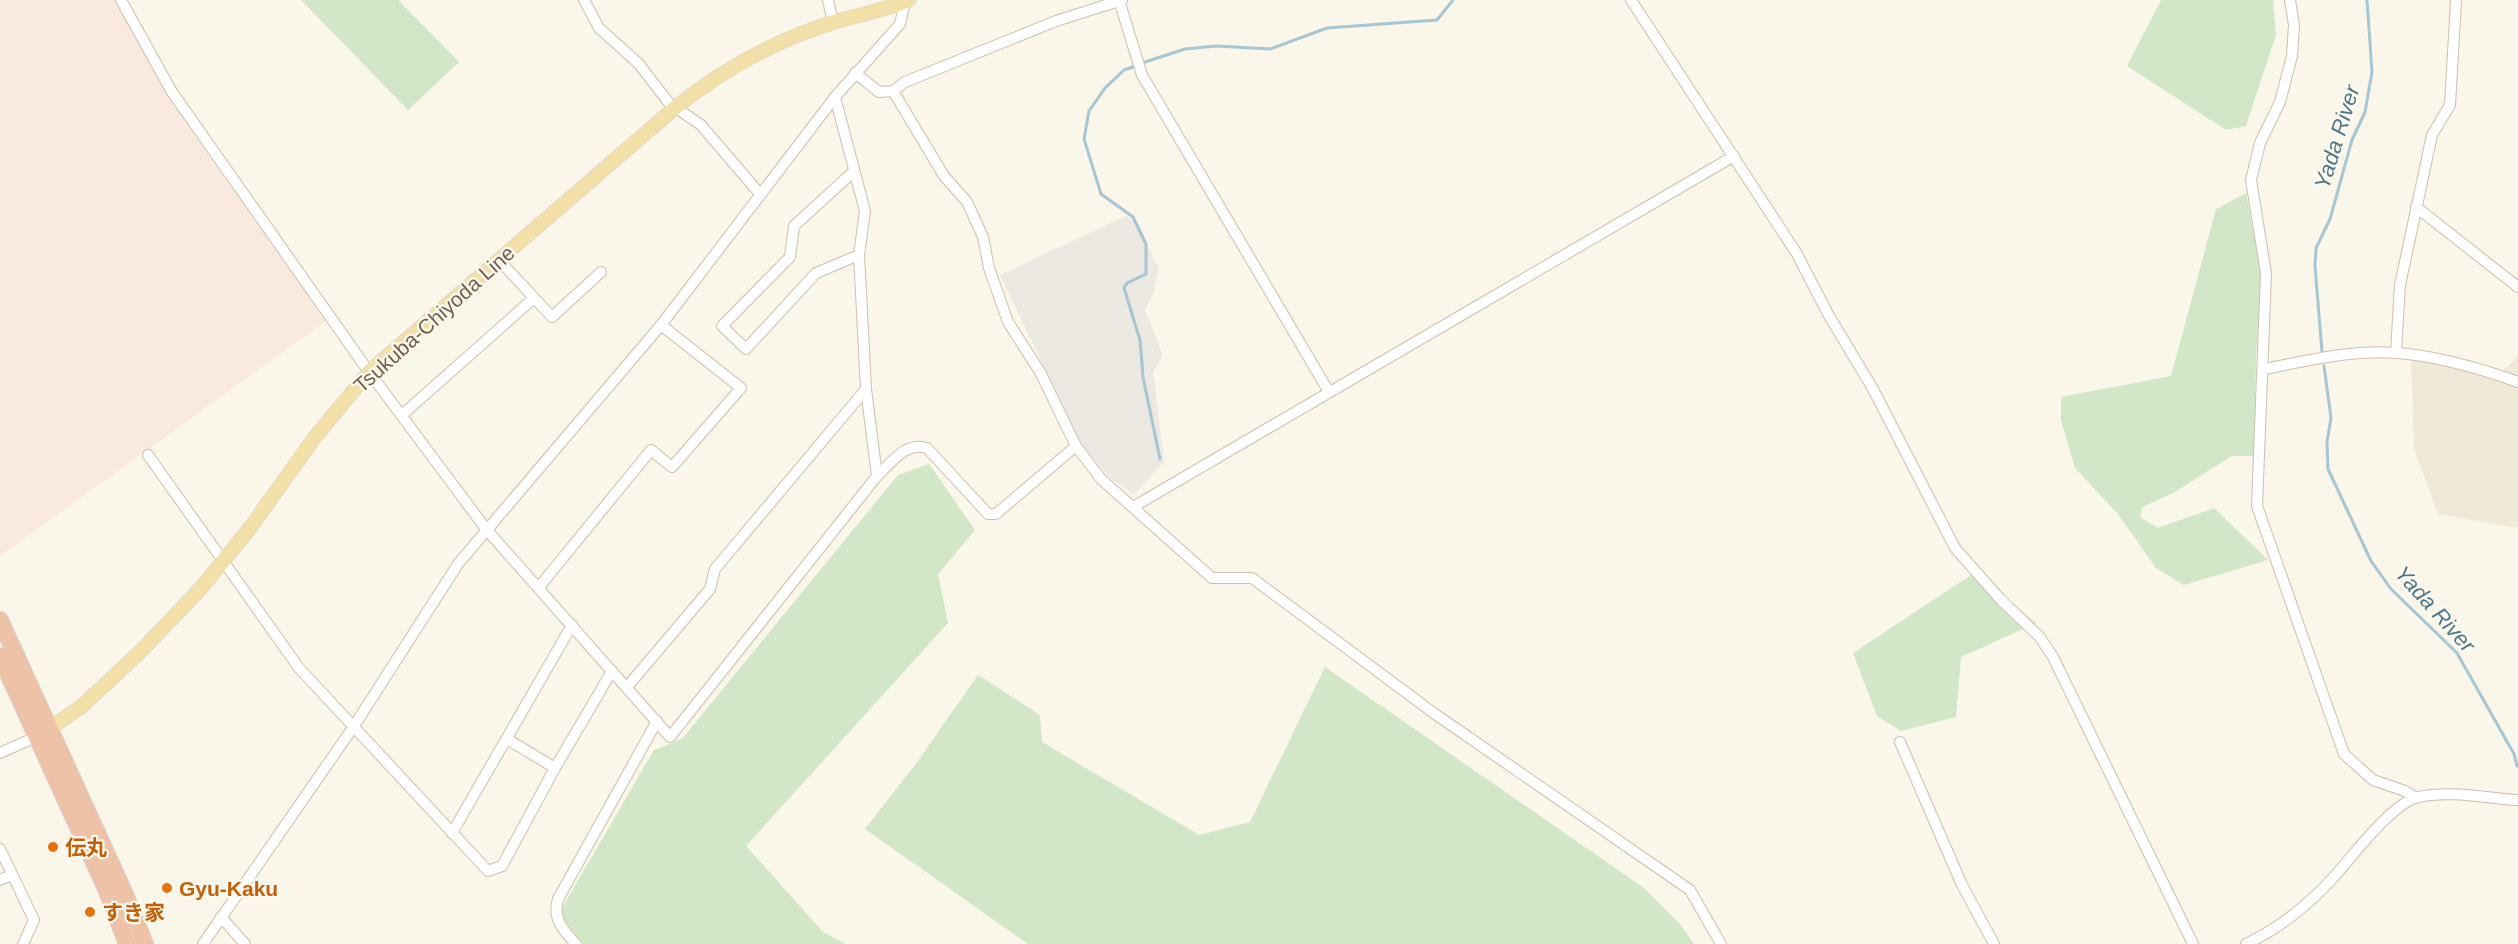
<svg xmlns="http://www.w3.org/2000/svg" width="2518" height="944" font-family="Arial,'Noto Sans JP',sans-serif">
<rect width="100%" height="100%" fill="#faf6e9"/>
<path fill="#f1e9d8" d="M2411,355L2496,377L2518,357V528L2438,514L2414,449Z"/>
<path fill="#f9e9de" d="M0,0H114L189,128L326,321L0,556Z"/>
<path fill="#ece8e2" d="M1126,216L1138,224L1158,268L1154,292L1145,309L1163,356L1153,371L1164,462L1134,494L1110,478L1081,444L1000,275Z"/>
<g fill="#d1e7c8">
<path d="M301,0H398L459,62L408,110Z"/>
<path d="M2161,0H2273L2276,35L2246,126L2226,130L2127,66Z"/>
<path d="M2246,193L2262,279L2256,353L2254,456H2232L2173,493L2142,507L2140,517L2158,528L2214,508L2268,560L2184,585L2156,568L2118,514L2075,468L2061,421V397L2171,376L2216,209Z"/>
<path d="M929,464L975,530L938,574L948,623L746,846L823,932L846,944H583L559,913L654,750L682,739L898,475Z"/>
<path d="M1971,575L2036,623L1961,657L1956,717L1901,731L1877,716L1853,653Z"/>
<path d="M1325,667L1644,888L1680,924L1694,944H1028L865,829L915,765L978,675L1040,715L1042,742L1199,835L1250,822Z"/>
</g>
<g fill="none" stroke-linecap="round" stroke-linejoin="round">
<g stroke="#a6c6d3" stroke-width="3">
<path d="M1142,63L1185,49L1216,46L1270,49L1327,28L1437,20L1453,0"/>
<path d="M1136,66L1124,70L1105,88L1089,111L1084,139L1101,194L1133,217L1146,244V274L1127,283L1124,288L1140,340L1143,377L1160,459"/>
<path d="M2322,352L2315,266L2316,248L2330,219L2352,140L2365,112L2372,72L2367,0"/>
<path d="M2324,366L2331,418L2327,442L2328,469L2371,561L2391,589L2457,653L2514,754L2517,766"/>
</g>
<defs>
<g id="minor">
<path d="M121,0L172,92L369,372L486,529L670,737L877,476C891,463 906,441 927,448L988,514H996L1076,446"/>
<path d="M584,0L599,28L638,63L669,103L701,125L759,193"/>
<path d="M828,0L833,23"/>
<path d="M1119,0L1142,75L1329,392"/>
<path d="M1631,0L1797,254L1828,314L1873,389L1955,548L2001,600L2039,636L2053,657L2193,944"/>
<path d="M2290,0L2294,25L2292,56L2280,102L2260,143L2251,180L2266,273L2257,506L2344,754L2373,780L2405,791L2416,798"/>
<path d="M855,73L879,92L893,91L905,82L1056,21L1122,0"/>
<path d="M893,91L944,176L967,202L983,237L989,268L1008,322L1040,372L1076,446L1101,479L1212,578H1252L1435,714L1690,890L1721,944"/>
<path d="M835,97L865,211L859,255L866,389L877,476"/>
<path d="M853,172L794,226L790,257L722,326L746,349L816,273L859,255"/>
<path d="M2416,207L2518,287"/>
<path d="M498,259L552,317L601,272"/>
<path d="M2396,352L2400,285L2432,135L2450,105L2456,0"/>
<path d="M2264,369C2307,361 2353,349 2397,353C2435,356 2482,369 2518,382"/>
<path d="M402,415L534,298"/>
<path d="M148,455L299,668L488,871L502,866L555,768L612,671"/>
<path d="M1133,507L1734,156"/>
<path d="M539,587L651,450L672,467L741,388L661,325"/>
<path d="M627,687L710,589L715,569L866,389"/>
<path d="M507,739L555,768"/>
<path d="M1900,742L1962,885L1994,944"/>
<path d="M0,753L36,737"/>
<path d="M452,833L572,625"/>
<path d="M0,849L34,920L23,944"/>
<path d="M0,880L12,875"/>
<path d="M221,917L245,944"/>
<path d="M203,944L354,726L458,564L661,325L835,97L900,24L905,2"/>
<path d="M576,944C563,930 552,919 558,899L657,721"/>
<path d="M2246,944C2278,929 2309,904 2333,878C2352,857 2391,804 2418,797C2449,790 2486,798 2518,800"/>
</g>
<path id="major" d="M41,734L81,707L142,650L201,588L250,528L315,437L369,372L676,107C722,70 777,40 834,22C859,15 885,10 909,0"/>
<g id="highway">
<path d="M0,620L125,894L145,944"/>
<path d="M0,656L106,889L127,944"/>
</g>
</defs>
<use href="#minor" stroke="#cbbfb0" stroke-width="12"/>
<use href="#major" stroke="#d8d2ce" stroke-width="15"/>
<use href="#highway" stroke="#d8d2ce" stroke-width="18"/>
<use href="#minor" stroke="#fff" stroke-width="10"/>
<use href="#major" stroke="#f2e0a8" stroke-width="14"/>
<use href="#highway" stroke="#eec2a6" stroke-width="16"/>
</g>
<g fill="#e8710a" stroke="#fdf9ef" stroke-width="2">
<circle cx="53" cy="847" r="6"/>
<circle cx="167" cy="888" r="6"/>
<circle cx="90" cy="912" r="6"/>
</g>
<g text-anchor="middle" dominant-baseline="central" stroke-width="4.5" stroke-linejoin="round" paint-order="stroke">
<g font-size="21" fill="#72604f" stroke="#fdf9ef">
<text transform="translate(434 319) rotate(-42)">Tsukuba-Chiyoda Line</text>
</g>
<g font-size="21" font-weight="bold" fill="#c56008" stroke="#fdf9ef" text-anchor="start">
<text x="65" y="847">伝丸</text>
<text x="179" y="888">Gyu-Kaku</text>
<text x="102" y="912">すき家</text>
</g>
<g font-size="22" font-style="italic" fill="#4e788a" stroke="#fdf9ef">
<text transform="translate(2337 137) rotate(-73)">Yada River</text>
<text transform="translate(2435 609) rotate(48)">Yada River</text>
</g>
</g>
</svg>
